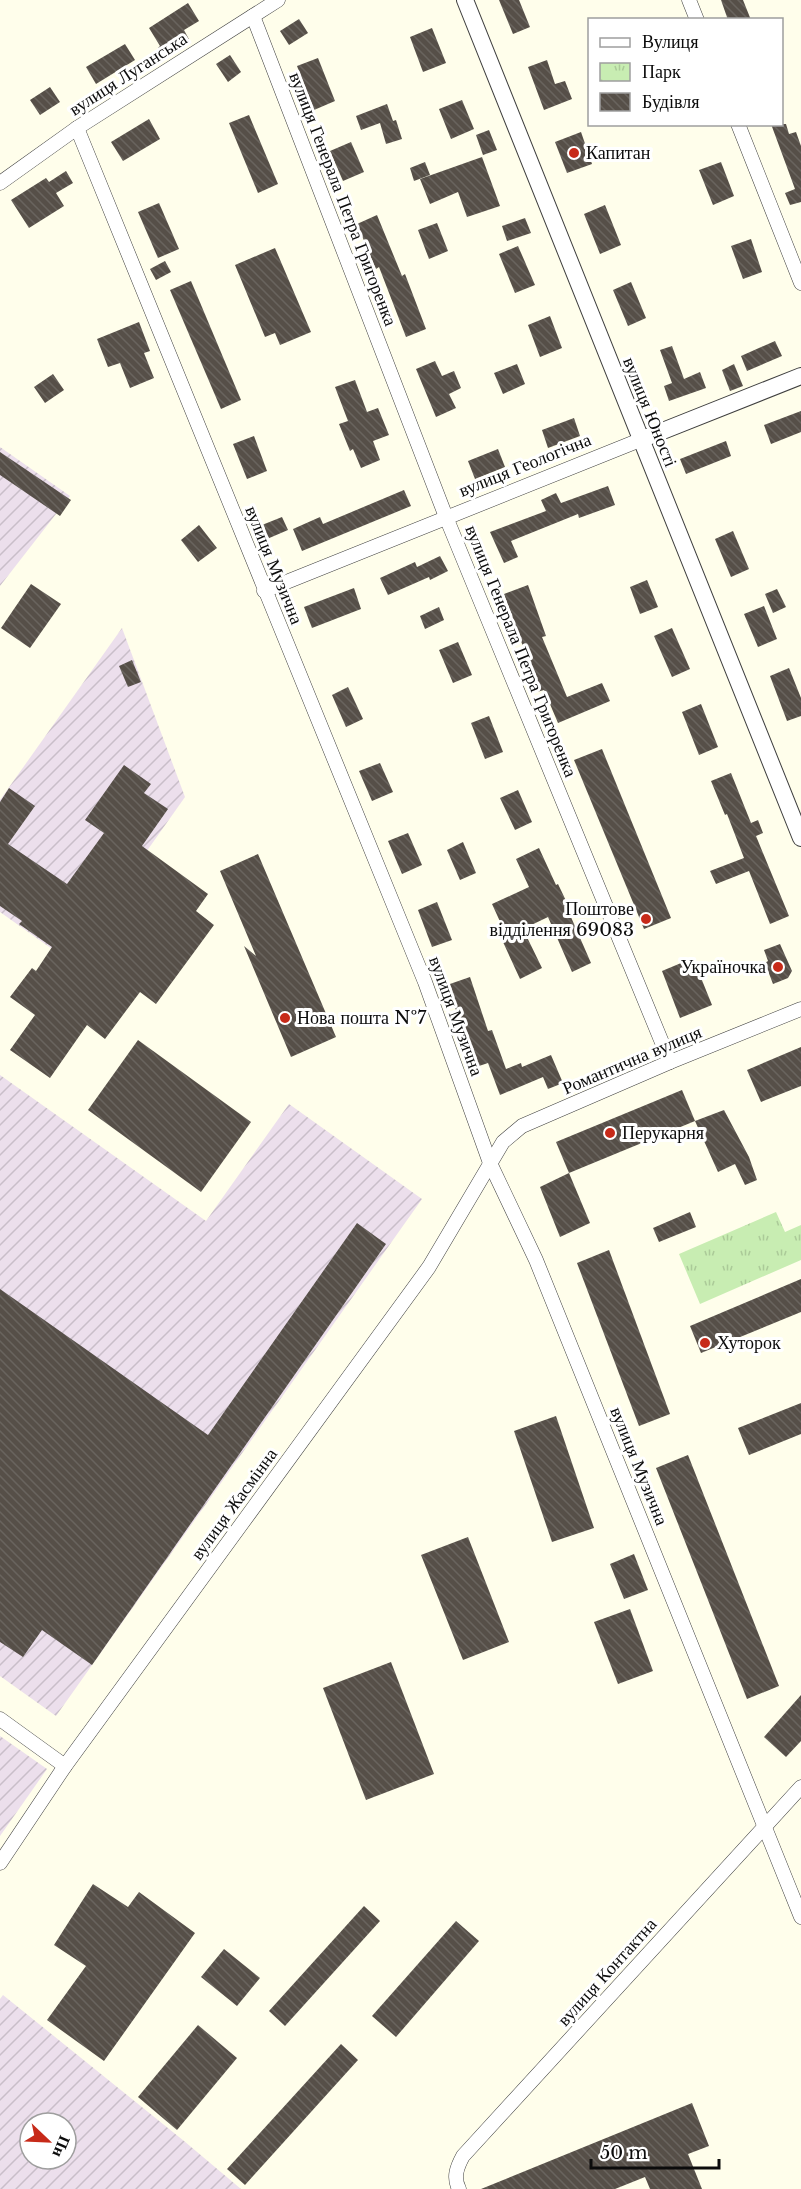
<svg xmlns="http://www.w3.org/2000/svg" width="801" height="2189" font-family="'Libre Baskerville',serif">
<defs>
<pattern id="industrial-furrows" width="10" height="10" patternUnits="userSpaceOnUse" patternTransform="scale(1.5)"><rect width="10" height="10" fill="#ecdfec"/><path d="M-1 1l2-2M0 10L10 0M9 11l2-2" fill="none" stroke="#c9bec9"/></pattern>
<pattern id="park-tufts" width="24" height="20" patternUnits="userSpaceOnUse" patternTransform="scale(1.5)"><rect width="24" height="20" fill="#c8edb2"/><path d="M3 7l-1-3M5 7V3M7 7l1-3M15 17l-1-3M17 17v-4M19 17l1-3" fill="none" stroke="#abca98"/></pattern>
<pattern id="building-back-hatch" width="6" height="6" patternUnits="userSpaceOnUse" patternTransform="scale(1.5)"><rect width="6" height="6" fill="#564f48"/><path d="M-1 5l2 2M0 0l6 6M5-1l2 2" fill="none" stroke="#69645e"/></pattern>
</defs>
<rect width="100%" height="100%" fill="#fffeeb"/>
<g fill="url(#industrial-furrows)" fill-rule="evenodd">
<path d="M0,447L70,496L0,586Z"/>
<path d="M122,628L185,797L69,961L0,912V800Z"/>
<path d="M0,1075L206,1221L289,1104L422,1199L56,1716L0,1676Z"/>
<path d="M0,1736L47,1769L0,1836Z"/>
<path d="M3,1995L184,2141L241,2189H0V1999ZM30,2123H66V2159H30Z"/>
</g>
<path fill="url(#park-tufts)" d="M776,1212L785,1232L801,1225V1260L700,1304L679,1254Z"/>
<g fill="url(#building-back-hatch)">
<path d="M499,0H519L530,27L513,34Z"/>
<path d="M721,0H743L751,20H728Z"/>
<path d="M188,3L199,21L184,30L191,43L165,59L158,48L160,46L149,28Z"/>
<path d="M299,19L308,33L289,45L280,31Z"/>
<path d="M432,28L446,63L423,72L410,37Z"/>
<path d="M125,44L135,60L96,84L86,67Z"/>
<path d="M230,55L241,72L228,82L216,64Z"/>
<path d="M318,58L335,101L314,110L297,66Z"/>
<path d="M547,60L555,84L565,81L572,99L544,110L528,67Z"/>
<path d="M50,87L60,102L40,115L30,100Z"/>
<path d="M462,100L474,129L451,139L439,109Z"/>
<path d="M387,104L393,121L396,120L402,139L386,144L380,123L361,130L356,116Z"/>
<path d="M249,115L278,184L258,193L229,123Z"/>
<path d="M149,119L160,139L123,161L111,142Z"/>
<path d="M771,124H786L789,134L796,132L801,146V202L790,205L785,193L795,189Z"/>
<path d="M489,130L497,150L483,155L476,135Z"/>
<path d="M581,132L592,164L567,173L555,142Z"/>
<path d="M351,142L364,172L343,181L330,151Z"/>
<path d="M482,157L500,206L467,217L458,192L430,204L420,179Z"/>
<path d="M425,162L430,175L414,181L410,168Z"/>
<path d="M721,162L734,196L713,205L699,170Z"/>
<path d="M66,171L73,183L56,193L64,206L29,228L11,200L46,178L49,182Z"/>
<path d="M159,203L179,249L158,258L138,212Z"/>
<path d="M605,205L621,245L600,254L584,214Z"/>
<path d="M377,215L402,276L405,274L426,329L406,337L379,267L376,269L357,224Z"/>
<path d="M525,218L531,233L507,241L502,226Z"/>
<path d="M437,223L448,251L429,259L418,230Z"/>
<path d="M751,239L762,272L743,279L731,246Z"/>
<path d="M518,246L535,285L515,293L499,254Z"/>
<path d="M275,248L311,332L280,345L275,333L265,337L235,265Z"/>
<path d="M165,261L171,272L156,280L150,269Z"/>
<path d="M191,281L241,400L221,409L170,290Z"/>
<path d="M631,282L646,318L628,326L613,290Z"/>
<path d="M550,316L562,348L540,357L528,325Z"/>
<path d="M139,322L150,351L144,353L154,378L130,388L120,363L108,367L97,339Z"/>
<path d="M775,341L782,356L747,371L741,356Z"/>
<path d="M672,346L684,379L700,372L706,388L669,401L664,386L672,383L660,350Z"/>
<path d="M435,361L442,376L454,371L461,388L449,394L456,408L436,417L416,369Z"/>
<path d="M517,364L525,384L503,394L494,373Z"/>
<path d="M734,364L743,386L730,391L722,370Z"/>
<path d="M53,374L64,390L45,403L34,387Z"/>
<path d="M355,380L367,412L378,408L389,435L373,441L380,460L361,468L353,449L350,451L339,424L348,421L335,387Z"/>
<path d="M801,411V432L771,444L764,425Z"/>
<path d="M574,418L580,436L548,448L542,430Z"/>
<path d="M254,436L267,471L247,479L233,444Z"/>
<path d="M726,441L731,456L686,474L680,459Z"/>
<path d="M498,449L505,467L475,479L468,461Z"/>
<path d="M0,452L71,500L60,516L0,475Z"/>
<path d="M608,486L615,505L579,518L578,514L511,541L518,557L504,563L490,532L546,511L541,500L556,493L561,503Z"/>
<path d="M404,490L411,506L302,551L293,529L320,517L323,524Z"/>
<path d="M282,517L288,530L267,539L262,525Z"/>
<path d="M199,525L217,548L198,562L181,540Z"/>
<path d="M733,531L749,569L731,577L715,539Z"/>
<path d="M440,556L448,571L430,580L429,577L388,595L380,578L415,562L417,567Z"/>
<path d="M647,580L658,607L640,614L630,587Z"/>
<path d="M31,584L61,604L30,648L1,628Z"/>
<path d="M528,585L546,636L542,637L567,697L602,683L610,701L558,723L544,690L537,692L527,667L530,666L504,594Z"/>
<path d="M354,588L361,609L312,628L304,607Z"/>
<path d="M777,589L786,607L773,613L765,594Z"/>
<path d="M764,606L777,639L758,647L744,614Z"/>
<path d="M439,607L444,620L425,629L420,616Z"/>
<path d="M672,628L690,669L672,677L654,636Z"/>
<path d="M458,642L472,675L453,683L439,650Z"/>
<path d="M132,660L141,682L128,687L119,666Z"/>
<path d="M789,668L801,698V716L787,721L770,676Z"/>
<path d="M348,687L363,719L346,727L332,695Z"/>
<path d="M701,704L718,747L699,755L682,712Z"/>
<path d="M489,716L503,752L485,759L471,723Z"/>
<path d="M602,749L671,918L644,929L574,760Z"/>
<path d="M380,763L393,792L372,801L359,771Z"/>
<path d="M124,765L151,784L144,793L168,809L142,846L208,894L196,911L214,925L156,1004L140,992L105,1039L87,1025L50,1078L10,1050L35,1015L10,997L32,968L36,971L52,947L19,924L22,921L0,906V802L9,788L35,806L8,844L67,884L104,833L85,820Z"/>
<path d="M731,773L751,823L758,820L763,833L756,836L789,916L770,924L749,871L716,884L710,871L744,858L727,814L725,815L711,781Z"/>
<path d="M518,790L532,822L515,830L500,798Z"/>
<path d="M408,833L422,865L402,874L388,841Z"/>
<path d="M463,842L476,873L460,880L447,850Z"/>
<path d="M539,848L556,885L558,884L569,907L567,908L591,963L572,972L548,917L523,929L542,968L520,979L503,942L508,939L492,904L529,887L516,859Z"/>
<path d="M258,854L336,1037L291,1057L244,946L256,956L220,871Z"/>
<path d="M437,902L452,940L432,947L418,910Z"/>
<path d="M780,944L792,971L788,978L773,984L765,963L768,961L764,950Z"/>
<path d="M693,958L712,1005L680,1018L662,971Z"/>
<path d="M470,977L488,1031L492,1030L506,1069L521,1063L522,1067L551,1055L563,1083L548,1089L543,1077L500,1095L488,1063L476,1067L447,985Z"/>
<path d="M138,1040L251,1122L201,1192L88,1110Z"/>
<path d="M801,1047V1086L761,1102L747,1070Z"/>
<path d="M682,1090L695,1121L569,1173L556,1142Z"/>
<path d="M724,1110L749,1157L757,1180L745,1185L735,1164L718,1172L695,1121Z"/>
<path d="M569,1173L590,1223L560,1237L540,1187Z"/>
<path d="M690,1212L696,1227L659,1242L653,1228Z"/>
<path d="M357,1223L386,1244L92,1665L42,1630L23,1657L0,1642V1289L208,1435Z"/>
<path d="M609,1250L670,1414L639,1426L577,1263Z"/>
<path d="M801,1279V1312L701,1353L690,1326Z"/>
<path d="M801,1403V1434L749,1455L738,1428Z"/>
<path d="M556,1416L594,1528L552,1542L514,1431Z"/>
<path d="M688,1455L779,1686L747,1699L656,1468Z"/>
<path d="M468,1537L509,1642L463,1660L421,1555Z"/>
<path d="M634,1554L648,1590L624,1599L610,1564Z"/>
<path d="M630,1609L653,1671L618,1684L594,1622Z"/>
<path d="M391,1662L434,1774L366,1800L323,1688Z"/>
<path d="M801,1695V1741L786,1757L764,1737Z"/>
<path d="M93,1884L128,1907L139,1892L195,1933L104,2061L47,2020L86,1966L54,1945Z"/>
<path d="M364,1906L380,1921L285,2026L269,2011Z"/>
<path d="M456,1921L479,1941L396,2037L372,2016Z"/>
<path d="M224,1949L260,1978L237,2006L201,1977Z"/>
<path d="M198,2025L237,2058L177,2130L138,2097Z"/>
<path d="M341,2044L358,2060L245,2185L227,2169Z"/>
<path d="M692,2103L709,2146L688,2154L702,2189H650L645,2177L615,2189H481Z"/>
</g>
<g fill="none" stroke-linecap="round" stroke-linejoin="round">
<defs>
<g id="minor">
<path d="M689,0L697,20"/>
<path d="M253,16L446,517L670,1062"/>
<path d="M738,124L801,283"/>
<path d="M77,128L425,982L490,1163L536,1260L801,1917"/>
<path d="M0,183L77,128L278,0"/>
<path d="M264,591L640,440"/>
<path d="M0,1719L65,1766"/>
<path d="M0,1863L65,1766L429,1267L503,1142L522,1126L670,1062L801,1009"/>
<path d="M459,2189C453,2177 457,2167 463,2156L801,1787"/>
</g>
<g id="tertiary">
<path d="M465,0L801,838"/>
<path d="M640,440L801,376"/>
</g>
</defs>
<use href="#minor" stroke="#3f3f3f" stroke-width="15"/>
<use href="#tertiary" stroke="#3f3f3f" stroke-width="18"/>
<use href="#minor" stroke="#fff" stroke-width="14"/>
<use href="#tertiary" stroke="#fff" stroke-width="16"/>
</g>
<g fill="#c72a19" stroke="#fff" stroke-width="2">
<circle cx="574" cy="153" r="6"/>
<circle cx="646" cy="919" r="6"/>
<circle cx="778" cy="967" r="6"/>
<circle cx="285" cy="1018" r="6"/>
<circle cx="610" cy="1133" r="6"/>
<circle cx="705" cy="1343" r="6"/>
</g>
<g text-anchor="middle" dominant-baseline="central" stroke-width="6" stroke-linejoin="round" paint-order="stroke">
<g font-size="18" fill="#0c0c0c" stroke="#fff">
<text transform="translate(128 74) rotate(-33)">вулиця Луганська</text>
<text transform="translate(343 199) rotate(69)">вулиця Генерала Петра Григоренка</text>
<text transform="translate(650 412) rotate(68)">вулиця Юності</text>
<text transform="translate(525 465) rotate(-22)">вулиця Геологічна</text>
<text transform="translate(274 565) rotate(68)">вулиця Музична</text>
<text transform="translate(521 651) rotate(68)">вулиця Генерала Петра Григоренка</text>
<text transform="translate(456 1016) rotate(70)">вулиця Музична</text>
<text transform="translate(632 1060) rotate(-23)">Романтична вулиця</text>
<text transform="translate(639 1466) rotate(68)">вулиця Музична</text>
<text transform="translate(234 1504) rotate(-54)">вулиця Жасмінна</text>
<text transform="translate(607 1972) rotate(-48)">вулиця Контактна</text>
</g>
<g font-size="18" fill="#0c0c0c" stroke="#fff" text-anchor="start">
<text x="586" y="153">Капитан</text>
<text x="634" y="909" text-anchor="end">Поштове<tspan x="634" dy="21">відділення 69083</tspan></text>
<text x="766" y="967" text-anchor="end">Україночка</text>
<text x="297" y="1018">Нова пошта №7</text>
<text x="622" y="1133">Перукарня</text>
<text x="717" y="1343">Хуторок</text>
</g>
</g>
<rect x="588" y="18" width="195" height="108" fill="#ffffff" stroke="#9e9e9e" stroke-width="1.5"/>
<rect x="600" y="38" width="30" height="9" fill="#ffffff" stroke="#9e9e9e" stroke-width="1.5"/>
<text x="642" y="48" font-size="18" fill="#0c0c0c">Вулиця</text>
<rect x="600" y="63" width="30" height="18" fill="url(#park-tufts)" stroke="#9e9e9e" stroke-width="1.5"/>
<text x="642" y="78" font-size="18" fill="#0c0c0c">Парк</text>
<rect x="600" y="93" width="30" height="18" fill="url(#building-back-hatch)" stroke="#9e9e9e" stroke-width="1.5"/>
<text x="642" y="108" font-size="18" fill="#0c0c0c">Будівля</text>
<g transform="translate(48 2141) rotate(113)"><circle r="28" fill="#ffffff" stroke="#9e9e9e" stroke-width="1.5"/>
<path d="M0-4.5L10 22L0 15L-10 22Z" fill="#c72a19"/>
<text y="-9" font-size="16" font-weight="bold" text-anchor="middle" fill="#0c0c0c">Пн</text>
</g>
<path d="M591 2159v9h128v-9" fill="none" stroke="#0c0c0c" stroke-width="3"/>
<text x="600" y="2159" font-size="18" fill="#0c0c0c" stroke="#ffffff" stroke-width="4.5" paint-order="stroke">50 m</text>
</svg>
